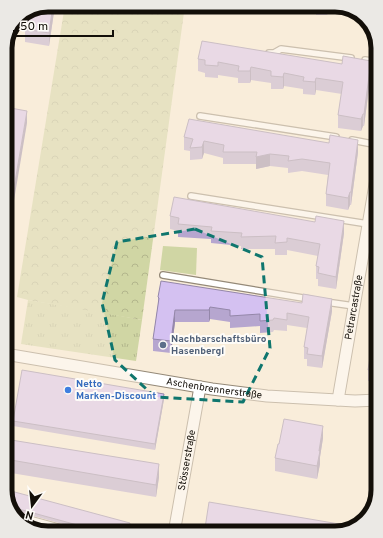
<svg xmlns="http://www.w3.org/2000/svg" width="383" height="538" font-family="Overpass,sans-serif">
<defs>
<pattern id="grass-tufts" width="24" height="20" patternUnits="userSpaceOnUse"><rect width="24" height="20" fill="#d0d6a4"/><path d="M3 7l-1-3M5 7V3M7 7l1-3M15 17l-1-3M17 17v-4M19 17l1-3" fill="none" stroke="#b2b68c"/></pattern>
<pattern id="forest-crowns" width="20" height="18" patternUnits="userSpaceOnUse"><rect width="20" height="18" fill="#d0d6a4"/><path d="M2 6a3 3 0 1 1 6 0M12 15a3 3 0 1 1 6 0" fill="none" stroke="#b2b68c"/></pattern>
</defs>
<rect width="100%" height="100%" fill="#f9edda"/>
<path fill="url(#grass-tufts)" d="M28,300L84,309L142,320L136,361L21,344Z"/>
<path fill="url(#forest-crowns)" d="M65,5H185L142,320L28,300L17,297Z"/>
<path fill="#d0d6a4" d="M163,246L197,248L196,275L160,270Z"/>
<g fill="none" stroke-linecap="round" stroke-linejoin="round">
<defs>
<g id="service">
<path d="M269,53H274L281,49L351,58"/>
<path d="M365,60L378,62"/>
<path d="M200,116L336,137"/>
<path d="M352,140L378,145"/>
<path d="M191,196L368,224"/>
<path d="M163,275L309,299"/>
<path d="M326,302L354,306"/>
<path d="M14,515L80,533"/>
</g>
<g id="minor">
<path id="s1" d="M5,354L212,389L267,396L355,401L378,400"/>
<path id="s2" d="M338,400L378,167"/>
<path id="s3" d="M174,533L200,387"/>
</g>
</defs>
<use href="#service" stroke="#948978" stroke-width="8"/>
<use href="#minor" stroke="#948978" stroke-width="13"/>
<use href="#service" stroke="#fff" stroke-width="5.5"/>
<use href="#minor" stroke="#fff" stroke-width="11"/>
</g>
<g fill="#b6a6cf">
<path d="M48,5H55L49,46L25,42V29Z"/>
<path d="M283,5H338L342,8V14L328,12L327,15H316V10L296,7L295,9H283Z"/>
<path d="M198,59L371,73L364,126H363L361,131L338,128V115L342,94L316,90L315,95L303,94V89L284,86L283,89H271V83L251,80L250,83H238V78L218,75V78L205,77V73L198,71Z"/>
<path d="M5,76L11,85L7,104H5Z"/>
<path d="M184,137L358,152L351,205H350L348,210L326,206V194L328,175L302,171L288,173V168L270,166L256,169V164H223V158L204,153L202,159L190,160V151L184,150Z"/>
<path d="M170,216L344,233L336,289L318,286V279H316V266L318,256L287,250V255H275V249H241V246L211,243V239L178,237V231L170,229Z"/>
<path d="M158,297L332,311L322,368L307,366V359H304V347L307,328L287,325V331L274,330L273,332L260,333V326L230,328V322L210,319L209,322H175L171,353L153,351V339L158,305Z"/>
<path d="M378,308V382L368,381V370Z"/>
<path d="M164,399L155,450L13,426V421Z"/>
<path d="M323,438L320,457V464L317,479L275,471V458L279,444Z"/>
<path d="M5,439L159,477L156,497L5,472Z"/>
<path d="M8,503L130,526L83,532L81,529L15,511L11,512Z"/>
</g>
<g fill="#9487a9">
<path d="M53,5H55L49,46V33Z"/>
<path d="M327,5H328V12L327,15Z"/>
<path d="M371,61V73L364,126V114Z"/>
<path d="M251,67V80L250,83V71Z"/>
<path d="M284,73V86L283,89V77Z"/>
<path d="M11,77V85L7,104V97Z"/>
<path d="M316,78V90L315,95V82Z"/>
<path d="M27,111V123L5,254V241Z"/>
<path d="M363,114V126L361,131V119Z"/>
<path d="M358,140V152L351,205V192Z"/>
<path d="M204,141V153L202,159V147Z"/>
<path d="M270,154V166L256,169V157Z"/>
<path d="M350,192V205L348,210V198Z"/>
<path d="M344,221V233L336,289V277Z"/>
<path d="M332,299V311L322,368V356Z"/>
<path d="M210,307V319L209,322V310Z"/>
<path d="M175,310V322L171,353V341Z"/>
<path d="M164,394V399L155,450V444Z"/>
<path d="M323,426V438L320,457V464L317,479V466L319,451Z"/>
<path d="M159,464V477L156,497V485Z"/>
<path d="M15,508V511L11,512V509Z"/>
</g>
<g fill="#d4c1f1" stroke="#9487a9">
<path d="M48,5H53L49,33L25,29L28,13Z"/>
<path d="M202,41L342,64L343,56L371,61L364,114H363L361,119L338,115L343,82L316,78L315,82L303,81L304,77L284,73L283,77L271,76V71L251,67L250,71H238L239,66L218,62V66L205,65V60L198,59Z"/>
<path d="M5,76L11,77L7,97L5,96Z"/>
<path d="M5,107L27,111L5,241Z"/>
<path d="M189,119L329,143L330,135L358,140L351,192H350L348,198L326,194L330,163L302,159L288,161L289,156L270,154L256,157L257,152H223L224,145L204,141L202,147L190,148L193,139L184,137Z"/>
<path d="M174,197L304,220L315,222L316,216L344,221L336,277L318,273L319,267L316,266L320,244L287,238V242L275,243L276,236L241,237L242,233L211,231L212,227L178,224L179,218L170,216Z"/>
<path d="M161,281L302,303L303,294L332,299L322,356L307,354L308,348L304,347L309,317L287,313V320L274,318L273,320L260,321V314L230,316V310L210,307L209,310H175L171,341L153,339L159,298L158,297Z"/>
<path d="M378,308V371L368,370Z"/>
<path d="M22,370L164,394L155,444L13,421Z"/>
<path d="M284,419L323,426L319,451H320L317,466L275,458L278,444H279Z"/>
<path d="M5,439L159,464L156,485L5,459Z"/>
<path d="M11,491L130,523L128,533H83L84,530L81,526L15,508L11,509V510L8,503Z"/>
<path d="M209,502L357,527L335,533H197L198,527L205,528Z"/>
<path d="M17,517L73,533H45L26,527Z"/>
</g>
<path d="M0 0H383V538H0ZM195,229L262,257L270,348L243,402L155,397L115,360L102,303L117,242Z" fill="#f9edda" fill-opacity=".55" fill-rule="evenodd"/>
<path fill="none" stroke="#0f766e" stroke-width="3" stroke-dasharray="8 5" stroke-linejoin="round" d="M195,229L262,257L270,348L243,402L155,397L115,360L102,303L117,242Z"/>
<circle fill="#5c6f8a" stroke="#fefcf8" stroke-width="1.5" cx="163" cy="345" r="4"/>
<circle fill="#3f7fe0" stroke="#fefcf8" stroke-width="1.5" cx="68" cy="390" r="4"/>
<g text-anchor="middle" dominant-baseline="central" stroke-width="4" stroke-linejoin="round" paint-order="stroke">
<g font-size="10" fill="#130f09" stroke="#fefcf8">
<text stroke="none"><textPath href="#s2" startOffset="94">Petrarcastraße</textPath></text>
<text stroke="none"><textPath href="#s1" startOffset="212">Aschenbrennerstraße</textPath></text>
<text stroke="none"><textPath href="#s3" startOffset="74">Stösserstraße</textPath></text>
</g>
<g font-size="10" font-weight="bold" fill="#4e5e75" stroke="#fefcf8" text-anchor="start">
<text x="171" y="339">Nachbarschaftsbüro<tspan x="171" dy="12">Hasenbergl</tspan></text>
</g>
<g font-size="10" font-weight="bold" fill="#366cbe" stroke="#fefcf8" text-anchor="start">
<text x="76" y="384">Netto<tspan x="76" dy="12">Marken-Discount</tspan></text>
</g>
</g>
<path d="M0 0H383V538H0ZM48 12H335A36 36 0 0 1 371 48V490A36 36 0 0 1 335 526H48A36 36 0 0 1 12 490V48A36 36 0 0 1 48 12Z" fill="#ebe9e5" fill-rule="evenodd"/>
<path fill="none" stroke="#130f09" stroke-width="5" d="M48 12H335A36 36 0 0 1 371 48V490A36 36 0 0 1 335 526H48A36 36 0 0 1 12 490V48A36 36 0 0 1 48 12Z"/>
<g transform="translate(32 506) rotate(195)" stroke="#fefcf8" stroke-width="3" paint-order="stroke">
<path d="M0-3L7 15L0 10L-7 15Z" fill="#130f09"/>
<text y="-6" font-size="11" font-weight="bold" text-anchor="middle" fill="#130f09">N</text>
</g>
<path d="M14 30v6h99v-6" fill="none" stroke="#130f09" stroke-width="2"/>
<text x="20" y="30" font-size="12" fill="#130f09" stroke="#fefcf8" stroke-width="3" paint-order="stroke">50 m</text>
</svg>
